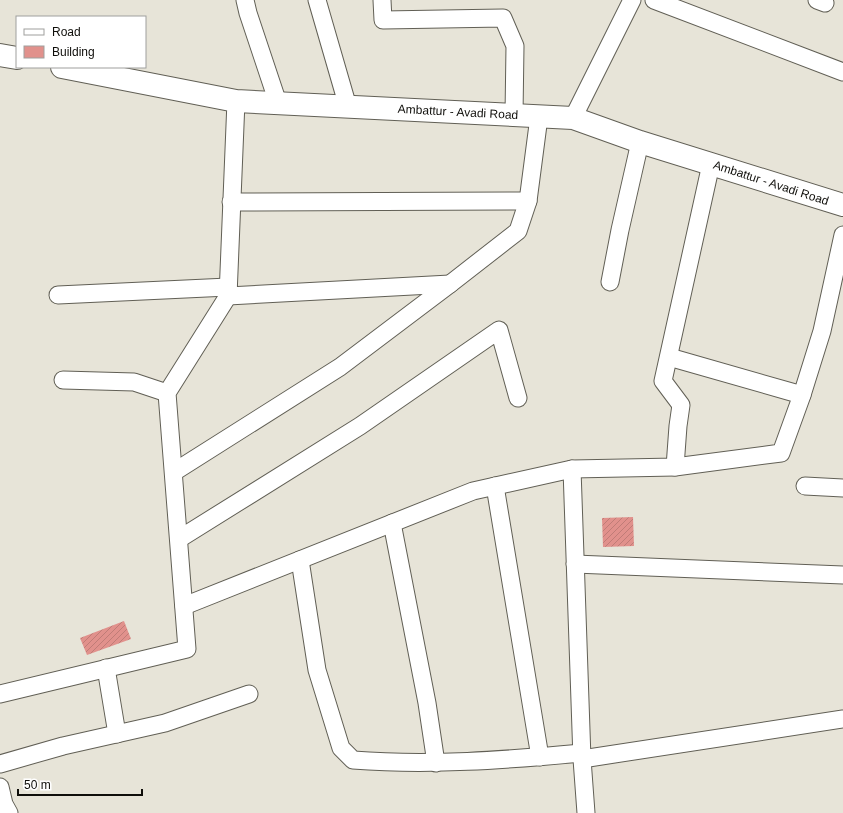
<svg xmlns="http://www.w3.org/2000/svg" width="843" height="813" font-family="Arial,sans-serif">
<defs>
<pattern id="building-hatch" width="6" height="6" patternUnits="userSpaceOnUse"><rect width="6" height="6" fill="#e1918c"/><path d="M-1 1l2-2M0 6l6-6M5 7l2-2" fill="none" stroke="#c07c77"/></pattern>
</defs>
<rect width="100%" height="100%" fill="#e7e4d8"/>
<g fill="url(#building-hatch)">
<path d="M633,517L634,546L603,547L602,518Z"/>
<path d="M124,621L131,639L87,655L80,638Z"/>
</g>
<g fill="none" stroke-linecap="round" stroke-linejoin="round">
<defs>
<g id="minor">
<path d="M245,0L248,13L278,103"/>
<path d="M317,0L348,107"/>
<path d="M382,0L383,20L503,18L515,46L514,115"/>
<path d="M654,0L843,72"/>
<path d="M817,0L825,3"/>
<path d="M236,101L228,296L450,284"/>
<path d="M573,118L632,0"/>
<path d="M231,202L528,201L539,117"/>
<path d="M610,282L620,230L640,142"/>
<path d="M58,295L228,287"/>
<path d="M669,357L802,395"/>
<path d="M63,380L134,382L167,393"/>
<path d="M675,467L678,426L681,405L663,381L711,164"/>
<path d="M572,469L582,759L586,813"/>
<path d="M174,472L340,367L450,284L518,231L528,201"/>
<path d="M495,486L540,757"/>
<path d="M805,486L843,488"/>
<path d="M392,523L427,703L436,763"/>
<path d="M179,539L360,426L499,330L518,398"/>
<path d="M300,560L317,670L341,748L353,760C430,766 505,760 582,753"/>
<path d="M575,564L843,575"/>
<path d="M184,606L473,491L572,469L675,467L781,453L802,395L822,331L843,235"/>
<path d="M106,668L117,734"/>
<path d="M0,694L187,649L167,393L228,296"/>
<path d="M582,759L843,719"/>
<path d="M0,764L63,746L165,723L249,694"/>
<path d="M0,787L4,804L9,813"/>
</g>
<g id="tertiary">
<path d="M0,55L17,58"/>
<path d="M62,67L236,101L573,118L640,142L843,205"/>
</g>
</defs>
<use href="#minor" stroke="#615f55" stroke-width="19"/>
<use href="#tertiary" stroke="#615f55" stroke-width="24"/>
<use href="#minor" stroke="#fff" stroke-width="17"/>
<use href="#tertiary" stroke="#fff" stroke-width="22"/>
</g>
<g text-anchor="middle" dominant-baseline="central" stroke-width="4" stroke-linejoin="round" paint-order="stroke">
<g font-size="12" fill="#0f0e0a" stroke="#fff">
<text transform="translate(458 112) rotate(3)">Ambattur - Avadi Road</text>
<text transform="translate(771 183) rotate(18)">Ambattur - Avadi Road</text>
</g>
</g>
<rect x="16" y="16" width="130" height="52" fill="#ffffff" stroke="#9f9f9d"/>
<rect x="24" y="29" width="20" height="6" fill="#ffffff" stroke="#9f9f9d"/>
<text x="52" y="36" font-size="12" fill="#0f0e0a">Road</text>
<rect x="24" y="46" width="20" height="12" fill="#e1918c" stroke="#9f9f9d"/>
<text x="52" y="56" font-size="12" fill="#0f0e0a">Building</text>
<path d="M18 789v6h124v-6" fill="none" stroke="#0f0e0a" stroke-width="2"/>
<text x="24" y="789" font-size="12" fill="#0f0e0a" stroke="#ffffff" stroke-width="3" paint-order="stroke">50 m</text>
</svg>
